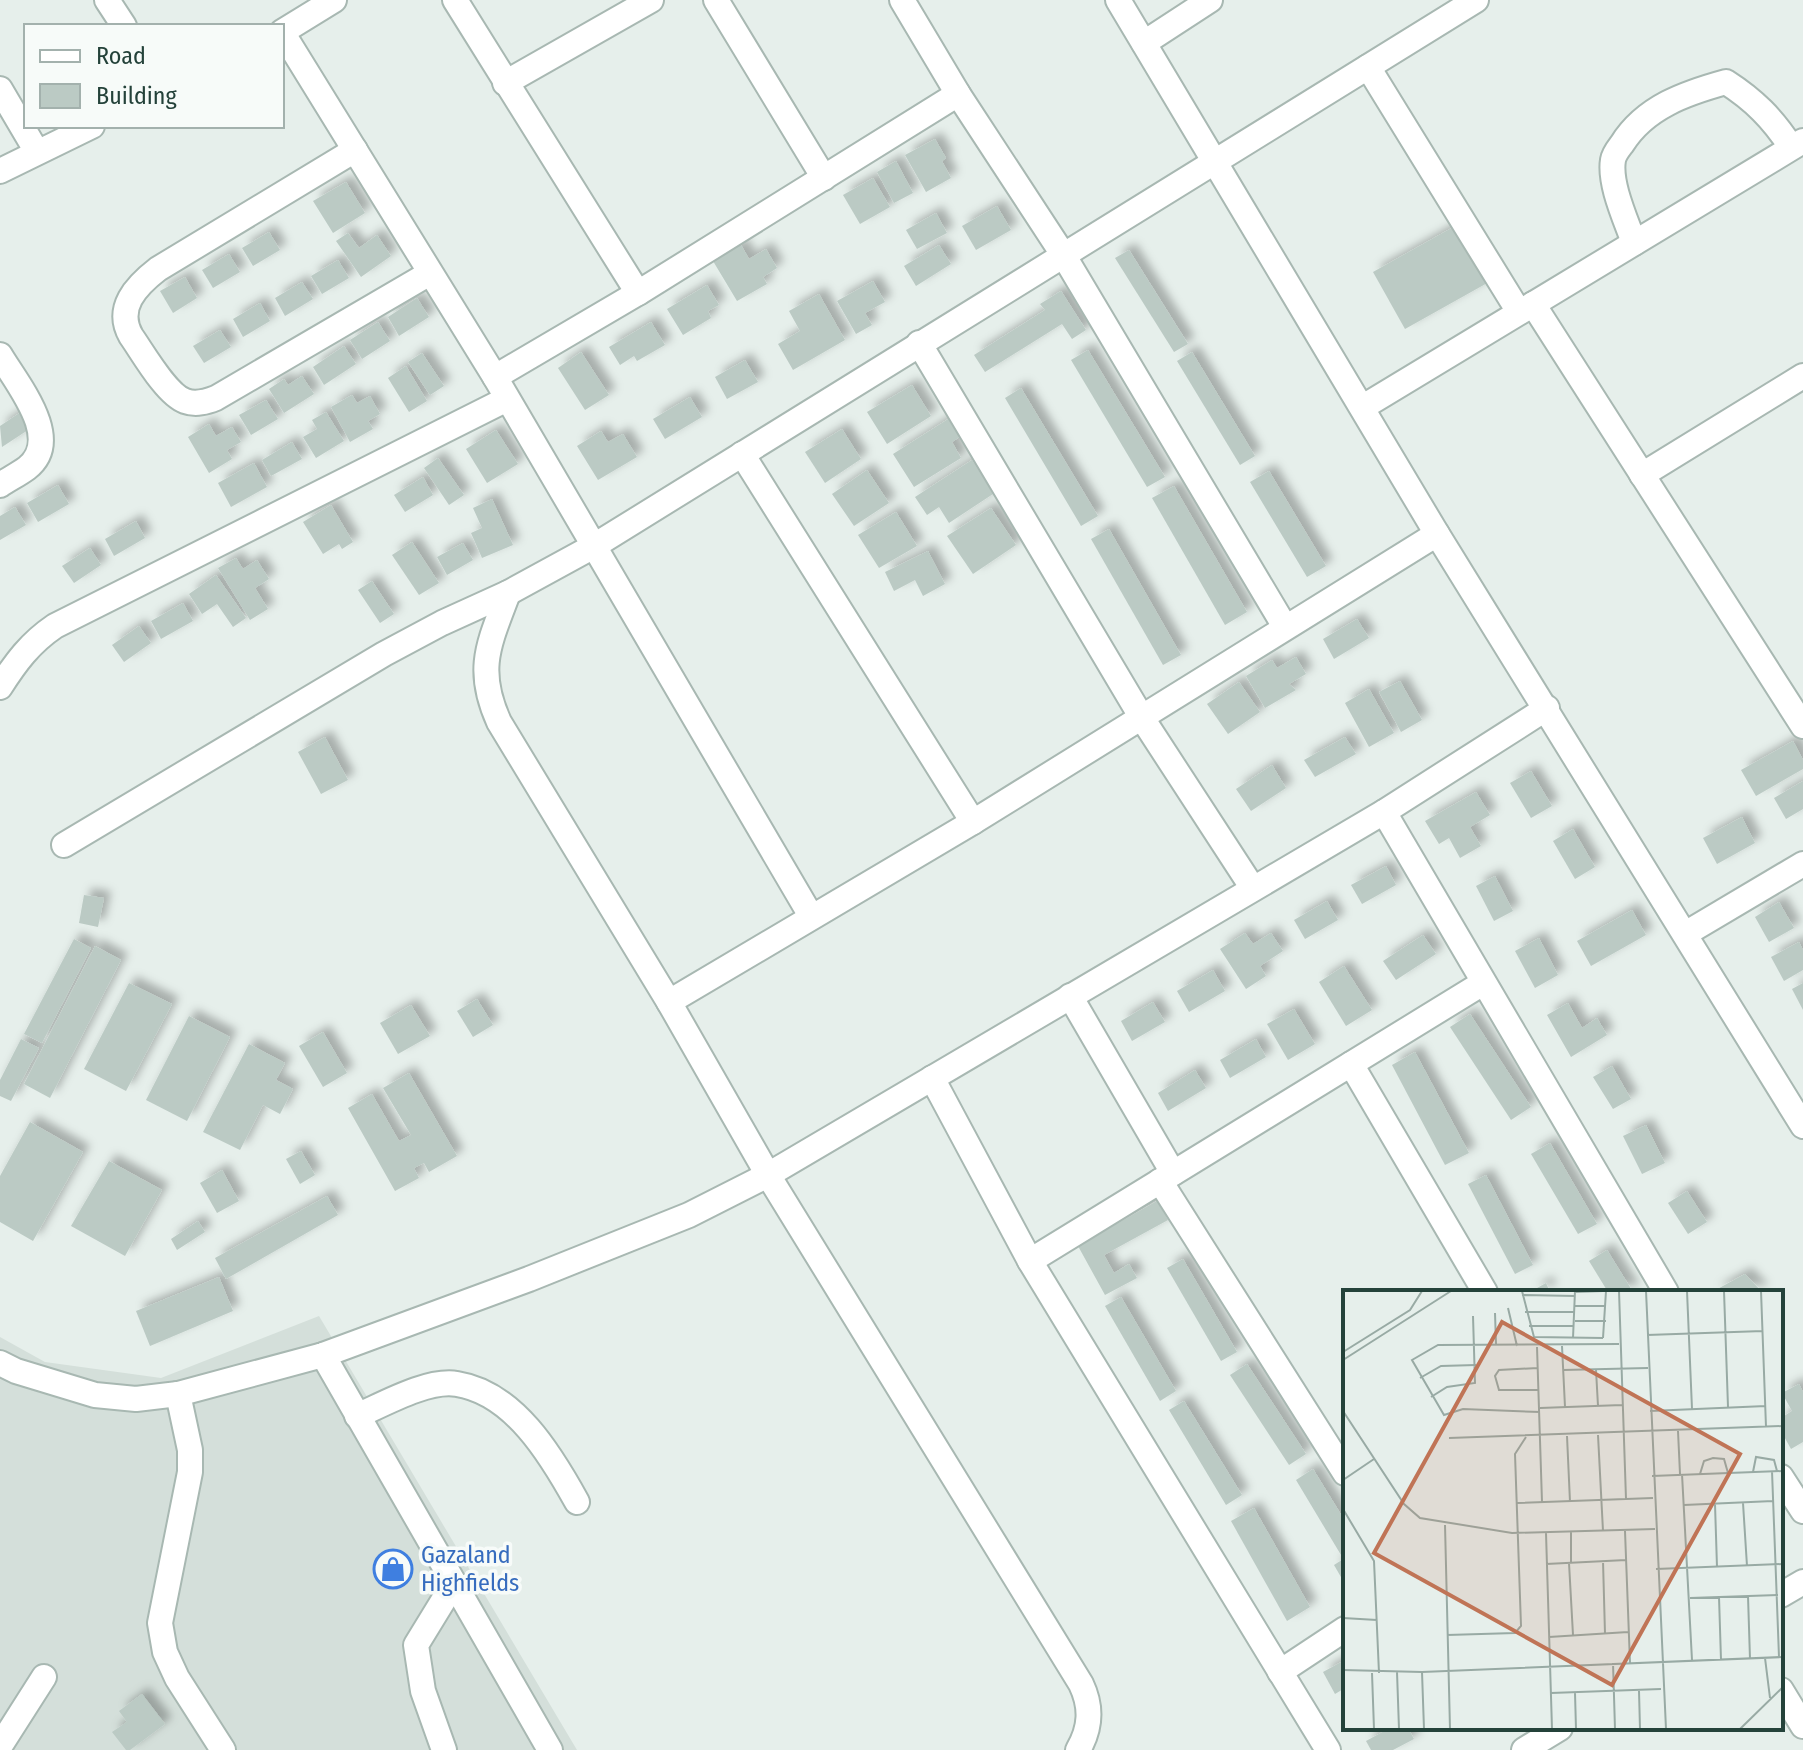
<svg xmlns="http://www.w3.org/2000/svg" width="1803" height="1750" font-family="'Fira Sans Condensed',sans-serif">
<defs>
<filter id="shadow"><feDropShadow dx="7" dy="-7" stdDeviation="4" flood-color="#0004"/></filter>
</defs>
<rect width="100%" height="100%" fill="#e6efeb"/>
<path fill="#d4dfda" d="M319,1316L577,1750H0V1337L45,1362L161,1378Z"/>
<g fill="#bbcac4" filter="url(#shadow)">
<path d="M935,139L946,158L942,161L951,178L926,192L905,155Z"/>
<path d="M896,161L913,193L894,203L877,172Z"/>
<path d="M873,178L890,207L860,224L843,195Z"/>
<path d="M346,182L365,213L333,233L313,201Z"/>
<path d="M997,206L1011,230L976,250L962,226Z"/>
<path d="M936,213L947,233L917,249L906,230Z"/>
<path d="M1457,225L1489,282L1405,329L1373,272Z"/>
<path d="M269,232L280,250L253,266L242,248Z"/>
<path d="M348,233L359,248L377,235L391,256L361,277L336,241Z"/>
<path d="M741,245L749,259L766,249L777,268L763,277L767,284L737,301L713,261Z"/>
<path d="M939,245L951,264L916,286L904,266Z"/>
<path d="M1129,250L1188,344L1174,352L1115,258Z"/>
<path d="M229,254L240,272L213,288L202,270Z"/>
<path d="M338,260L349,278L322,294L311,276Z"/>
<path d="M185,277L197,298L173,313L160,291Z"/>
<path d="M873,281L885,302L865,313L872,325L856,334L837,301Z"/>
<path d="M302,282L313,299L285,316L275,298Z"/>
<path d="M707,285L719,305L708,311L711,318L683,335L667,309Z"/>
<path d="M1061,291L1086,330L1072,339L1062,324L985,372L974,355L1045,310L1040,304Z"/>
<path d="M819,294L845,340L793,370L778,344L800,331L789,311Z"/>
<path d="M417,298L429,317L399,336L388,317Z"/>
<path d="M260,303L270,321L243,337L233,319Z"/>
<path d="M378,322L390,341L362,359L350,340Z"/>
<path d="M651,322L665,345L637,361L634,356L620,365L609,347Z"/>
<path d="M220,330L231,347L204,363L193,346Z"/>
<path d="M344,346L356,364L324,385L313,367Z"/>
<path d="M1088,350L1165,477L1147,487L1071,360Z"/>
<path d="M581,352L609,395L585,410L558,368Z"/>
<path d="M1192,352L1255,456L1240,465L1177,361Z"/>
<path d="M422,353L444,386L430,395L408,362Z"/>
<path d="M745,360L758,382L727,399L715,377Z"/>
<path d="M406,366L427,401L409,412L388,378Z"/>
<path d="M302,376L314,394L284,413L269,389L284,379L288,385Z"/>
<path d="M912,385L931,416L887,444L867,412Z"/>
<path d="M1021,388L1098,516L1081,526L1005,398Z"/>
<path d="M352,395L357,403L370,396L380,414L368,421L373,429L350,442L331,407Z"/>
<path d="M690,397L702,417L665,439L653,419Z"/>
<path d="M266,400L278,419L251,435L239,415Z"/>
<path d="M21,412L31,428L2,447L0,426Z"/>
<path d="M326,412L344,441L316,458L303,437L317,429L312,420Z"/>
<path d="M953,416L964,434L952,442L961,458L914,487L893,454Z"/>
<path d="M209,424L216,436L232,427L241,442L227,450L232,459L209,473L188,437Z"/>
<path d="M842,429L861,459L825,483L805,452Z"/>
<path d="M496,430L518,464L487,483L466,449Z"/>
<path d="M601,431L608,442L623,434L637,457L598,480L577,446Z"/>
<path d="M292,442L302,459L271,476L262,460Z"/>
<path d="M438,458L464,495L449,505L424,468Z"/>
<path d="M972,460L993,494L949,523L939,507L927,515L915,497Z"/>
<path d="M254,463L267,487L231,507L218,483Z"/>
<path d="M867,470L889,503L854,526L832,494Z"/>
<path d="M1269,471L1326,566L1307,577L1250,482Z"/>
<path d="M423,477L433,495L405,512L394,495Z"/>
<path d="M58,485L69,504L38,522L27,503Z"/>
<path d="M1174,486L1247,612L1225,625L1152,498Z"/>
<path d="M492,499L513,545L482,558L471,533L482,528L473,508Z"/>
<path d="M331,505L353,542L342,549L339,544L323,554L303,522Z"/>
<path d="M15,507L26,525L0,540V516Z"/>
<path d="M991,508L1016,545L973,574L947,536Z"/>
<path d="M896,512L917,546L879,568L858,535Z"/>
<path d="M136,521L145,538L114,556L105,539Z"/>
<path d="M1109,529L1181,655L1163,665L1091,539Z"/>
<path d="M412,542L439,583L419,595L392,555Z"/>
<path d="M463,543L473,560L447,575L437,557Z"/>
<path d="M90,548L101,565L74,583L62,566Z"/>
<path d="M928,551L945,584L923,596L915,580L894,591L885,572Z"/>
<path d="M236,558L243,569L257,560L269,579L255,588L268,609L250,620L218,568Z"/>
<path d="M216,575L246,618L233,627L217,604L202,614L189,594Z"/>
<path d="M372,581L394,614L380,623L358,590Z"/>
<path d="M183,603L193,621L161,639L151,621Z"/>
<path d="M1357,619L1369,638L1334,659L1323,639Z"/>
<path d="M139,626L151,643L124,662L112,645Z"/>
<path d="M1296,657L1306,674L1289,684L1296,690L1265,708L1246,676L1272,660L1277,668Z"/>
<path d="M1400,681L1422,720L1401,732L1379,692Z"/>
<path d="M1239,682L1260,712L1228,734L1207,704Z"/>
<path d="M1369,689L1394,733L1369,747L1345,703Z"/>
<path d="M325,737L348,780L321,794L298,752Z"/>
<path d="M1345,737L1356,754L1315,777L1304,760Z"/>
<path d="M1793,741L1803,760V769L1756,796L1741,770Z"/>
<path d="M1272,765L1286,788L1251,811L1236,789Z"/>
<path d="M1531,771L1552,806L1531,818L1510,783Z"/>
<path d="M1803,781V809L1786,819L1774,798Z"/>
<path d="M1476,792L1490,815L1470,827L1481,846L1460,858L1449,838L1439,844L1425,821Z"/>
<path d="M1742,817L1755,843L1717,864L1703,838Z"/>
<path d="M1573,829L1595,867L1575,879L1553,841Z"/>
<path d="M1386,866L1396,885L1362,904L1351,885Z"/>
<path d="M1495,876L1513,911L1494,921L1476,886Z"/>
<path d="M84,895L104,898L98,927L79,923Z"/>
<path d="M1327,901L1338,920L1305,939L1294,920Z"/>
<path d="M1779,902L1794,928L1769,942L1755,917Z"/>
<path d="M1632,910L1646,935L1591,966L1577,941Z"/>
<path d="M1245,933L1253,944L1271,933L1283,951L1260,966L1266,976L1246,989L1220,949Z"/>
<path d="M1423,935L1436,954L1396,980L1383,961Z"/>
<path d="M1539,938L1558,975L1535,988L1515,951Z"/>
<path d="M74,939L91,948L42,1043L24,1034Z"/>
<path d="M1799,942L1803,950V970L1784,981L1771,957Z"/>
<path d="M95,946L121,960L50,1098L24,1084Z"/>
<path d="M1344,966L1372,1010L1346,1026L1319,982Z"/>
<path d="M1213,970L1225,991L1189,1012L1177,991Z"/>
<path d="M129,983L172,1004L126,1091L84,1069Z"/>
<path d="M1803,983V1010L1792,989Z"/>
<path d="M477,999L493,1025L473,1037L457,1011Z"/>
<path d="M1153,1002L1165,1022L1132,1041L1121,1021Z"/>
<path d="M1568,1003L1582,1028L1597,1018L1607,1035L1571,1057L1547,1015Z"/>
<path d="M411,1005L430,1036L398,1054L380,1023Z"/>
<path d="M1294,1009L1315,1044L1288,1060L1267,1024Z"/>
<path d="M1470,1014L1531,1107L1511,1120L1450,1027Z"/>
<path d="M189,1016L230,1037L187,1121L146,1100Z"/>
<path d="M323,1032L347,1073L323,1087L299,1046Z"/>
<path d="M21,1039L39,1048L11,1101L0,1096V1080Z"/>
<path d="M1256,1039L1266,1057L1230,1078L1220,1060Z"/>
<path d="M249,1044L285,1063L276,1080L293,1089L280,1114L263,1105L240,1150L203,1132Z"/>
<path d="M1415,1052L1469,1153L1445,1165L1392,1065Z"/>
<path d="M1612,1066L1631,1099L1613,1109L1593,1077Z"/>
<path d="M1195,1070L1206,1088L1168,1111L1158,1093Z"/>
<path d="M409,1073L457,1156L429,1172L424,1163L414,1168L419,1178L395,1191L348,1108L372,1094L399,1141L411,1135L383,1088Z"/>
<path d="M30,1122L83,1152L33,1241L0,1222V1176Z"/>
<path d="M1646,1125L1665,1163L1642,1174L1623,1136Z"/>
<path d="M1550,1143L1597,1224L1578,1234L1531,1154Z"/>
<path d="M301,1151L315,1175L300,1184L286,1159Z"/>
<path d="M109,1161L162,1190L125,1256L71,1226Z"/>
<path d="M222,1170L239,1201L217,1213L200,1183Z"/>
<path d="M1486,1175L1533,1265L1515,1274L1468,1184Z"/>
<path d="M1687,1191L1707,1222L1688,1234L1668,1203Z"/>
<path d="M327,1196L338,1215L226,1279L215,1258Z"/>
<path d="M1157,1201L1168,1220L1104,1255L1114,1273L1129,1264L1137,1278L1105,1295L1078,1246Z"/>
<path d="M198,1221L205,1232L177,1250L171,1239Z"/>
<path d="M1607,1250L1633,1292H1608L1589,1261Z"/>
<path d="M1183,1259L1237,1352L1221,1361L1167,1268Z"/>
<path d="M1745,1274L1762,1292H1712Z"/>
<path d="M219,1277L233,1311L150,1346L136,1311Z"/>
<path d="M1546,1283L1550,1292H1530Z"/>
<path d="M1121,1297L1176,1391L1160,1401L1105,1306Z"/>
<path d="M1247,1364L1306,1454L1289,1465L1230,1375Z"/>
<path d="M1799,1384L1803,1392V1442L1791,1449L1781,1431V1418L1792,1411L1782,1393Z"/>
<path d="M1184,1401L1242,1495L1226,1505L1169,1410Z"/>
<path d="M1313,1469L1345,1521V1553L1341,1555L1296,1480Z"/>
<path d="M1254,1508L1310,1607L1287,1621L1231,1521Z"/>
<path d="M1345,1558V1584L1334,1565Z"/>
<path d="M1345,1660V1688L1335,1694L1323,1672Z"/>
<path d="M142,1694L165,1724L130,1750H126L112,1732L127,1722L119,1711Z"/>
<path d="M1390,1728H1408L1414,1739L1393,1750H1371L1366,1741Z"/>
</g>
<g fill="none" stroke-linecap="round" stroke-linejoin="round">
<defs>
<g id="minor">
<path d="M107,0L124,26"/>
<path d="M334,0L282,32L495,377L811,916"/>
<path d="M455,0L638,293"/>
<path d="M716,0L824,178"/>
<path d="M902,0L958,94L1064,256L1285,627"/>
<path d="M1118,0L1437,534L1803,1126"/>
<path d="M1144,43L1210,0"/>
<path d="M1368,67L1519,312"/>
<path d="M505,83L651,0"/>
<path d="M0,89L37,152"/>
<path d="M355,150L158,269C136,286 115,308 131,336C143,353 166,394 185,401C196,405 206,402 216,398L430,273"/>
<path d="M0,171L92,126"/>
<path d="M1634,243C1626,220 1609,184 1613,160C1614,154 1619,148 1622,144C1645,107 1686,93 1726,82C1754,100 1773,119 1791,147"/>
<path d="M1533,304L1803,726"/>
<path d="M919,343L1142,718L1252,887"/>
<path d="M0,355C17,384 64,439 27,468C19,474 9,479 0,485"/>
<path d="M495,377L638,293L958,94"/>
<path d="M1363,407L1803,141"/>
<path d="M742,454L973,822"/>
<path d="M1642,475L1803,376"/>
<path d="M508,593C489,644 475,669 499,722L669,1002L768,1175L1081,1684C1092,1707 1091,1728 1078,1750"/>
<path d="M0,687C16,662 30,643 55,626L507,399"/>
<path d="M1384,812L1666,1292"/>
<path d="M64,845L384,654L442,623L508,593L594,546L1476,0"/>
<path d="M1685,934L1803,864"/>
<path d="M1070,996L1173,1173"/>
<path d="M669,1002L973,822L1437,534"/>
<path d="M1351,1064L1485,1292"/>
<path d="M932,1078L1030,1261L1328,1750"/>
<path d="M1160,1181L1345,1473"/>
<path d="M1030,1261L1483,983"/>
<path d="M323,1355L550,1750"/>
<path d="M0,1363L16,1371L95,1395L136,1399L178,1394L323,1355L529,1279L689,1215L768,1175L1384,812L1547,708"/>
<path d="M178,1394L190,1450V1472L160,1623L165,1652L177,1678L223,1750"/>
<path d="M357,1416C384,1404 428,1379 457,1384C514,1393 551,1455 577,1502"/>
<path d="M1781,1477L1803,1511"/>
<path d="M1781,1595L1803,1582"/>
<path d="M1280,1672L1345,1629"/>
<path d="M1781,1690L1803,1726"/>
<path d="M0,1746L44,1677"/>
<path d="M444,1750L423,1691L416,1645L454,1583"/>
<path d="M1524,1750L1560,1728"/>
</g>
</defs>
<use href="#minor" stroke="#a8b8b2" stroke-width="28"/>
<use href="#minor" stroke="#fff" stroke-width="24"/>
</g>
<defs>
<symbol id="shop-ring" viewBox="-11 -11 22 22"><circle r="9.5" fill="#f7fbf9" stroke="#3f7fe0" stroke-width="1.5"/><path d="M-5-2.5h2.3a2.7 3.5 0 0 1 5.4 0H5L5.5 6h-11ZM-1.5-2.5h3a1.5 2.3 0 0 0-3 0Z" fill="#3f7fe0"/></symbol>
</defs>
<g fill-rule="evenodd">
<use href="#shop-ring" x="371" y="1547" width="44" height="44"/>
</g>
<g text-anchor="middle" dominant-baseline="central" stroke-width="7" stroke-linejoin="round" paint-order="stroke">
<g font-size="24" fill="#366cbe" stroke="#f7fbf9" text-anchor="start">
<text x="421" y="1555">Gazaland<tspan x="421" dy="28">Highfields</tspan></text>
</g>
</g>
<g transform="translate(1343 1290)">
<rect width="440" height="440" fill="#e6efeb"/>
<path fill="none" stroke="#98aaa4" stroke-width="2" d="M179,1L191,47L260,48M276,1L283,209M303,1L323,439M344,1L349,119M381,1L385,117M418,1L423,137M232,2L260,1M179,5L232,6M232,16H263M165,18L174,56M182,22H231M152,23L153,54M232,31H263M186,36H231M304,45L420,41M230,48L232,1M260,48L263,1M219,56L222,117M194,57L199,212M0,62L67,20L79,1M0,70L108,1M195,78L156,80L152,86L156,100H196M220,80L305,78M253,80L255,116M77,88L98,76L133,75M88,107L104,97L132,93L130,26M197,118L279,115M0,121L61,214L77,228L169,243L312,239M307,121L423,116M197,122L120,119L101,125L69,70L95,55L276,54M335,141L337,184M255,145L260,241M224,146L227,212M106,148L440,136M429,181L436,367M410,182L413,167L431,170L434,181M339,184L349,370M357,184L361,171L370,168L381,169L385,183M309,186L440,181M0,190L31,169M174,213L310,208M400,213L404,276M372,214L374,277M341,215L430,211M0,219L31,271L36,383M102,235L107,439M282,241L287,373M228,242V273M203,243L209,439M260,271L262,344M226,273L230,345M203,274L283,270M313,279L440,274M405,306L407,369M376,307L378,370M347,308L435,305M0,328L34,330M104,345L172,343L178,336L172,164L183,147M206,347L285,342M422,368L427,408M270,373L272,439M0,380L79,382L440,367M54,382L56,439M79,382L81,439M29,383L31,439M296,401L297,439M208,403L318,399M232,403L233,439M397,439L440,397"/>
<path fill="#c07456" fill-opacity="0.15" stroke="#c07456" stroke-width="4" d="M159,32L397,164L269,395L31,263Z"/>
<rect width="440" height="440" fill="none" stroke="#24423a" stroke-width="4"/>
</g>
<rect x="24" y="24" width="260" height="104" fill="#f7fbf9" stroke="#a3b1ad" stroke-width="2"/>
<rect x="40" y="50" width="40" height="12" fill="#ffffff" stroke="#a3b1ad" stroke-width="2"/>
<text x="96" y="64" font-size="24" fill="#24423a">Road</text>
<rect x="40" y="84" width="40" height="24" fill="#bbcac4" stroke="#a3b1ad" stroke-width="2"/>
<text x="96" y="104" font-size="24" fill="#24423a">Building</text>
</svg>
